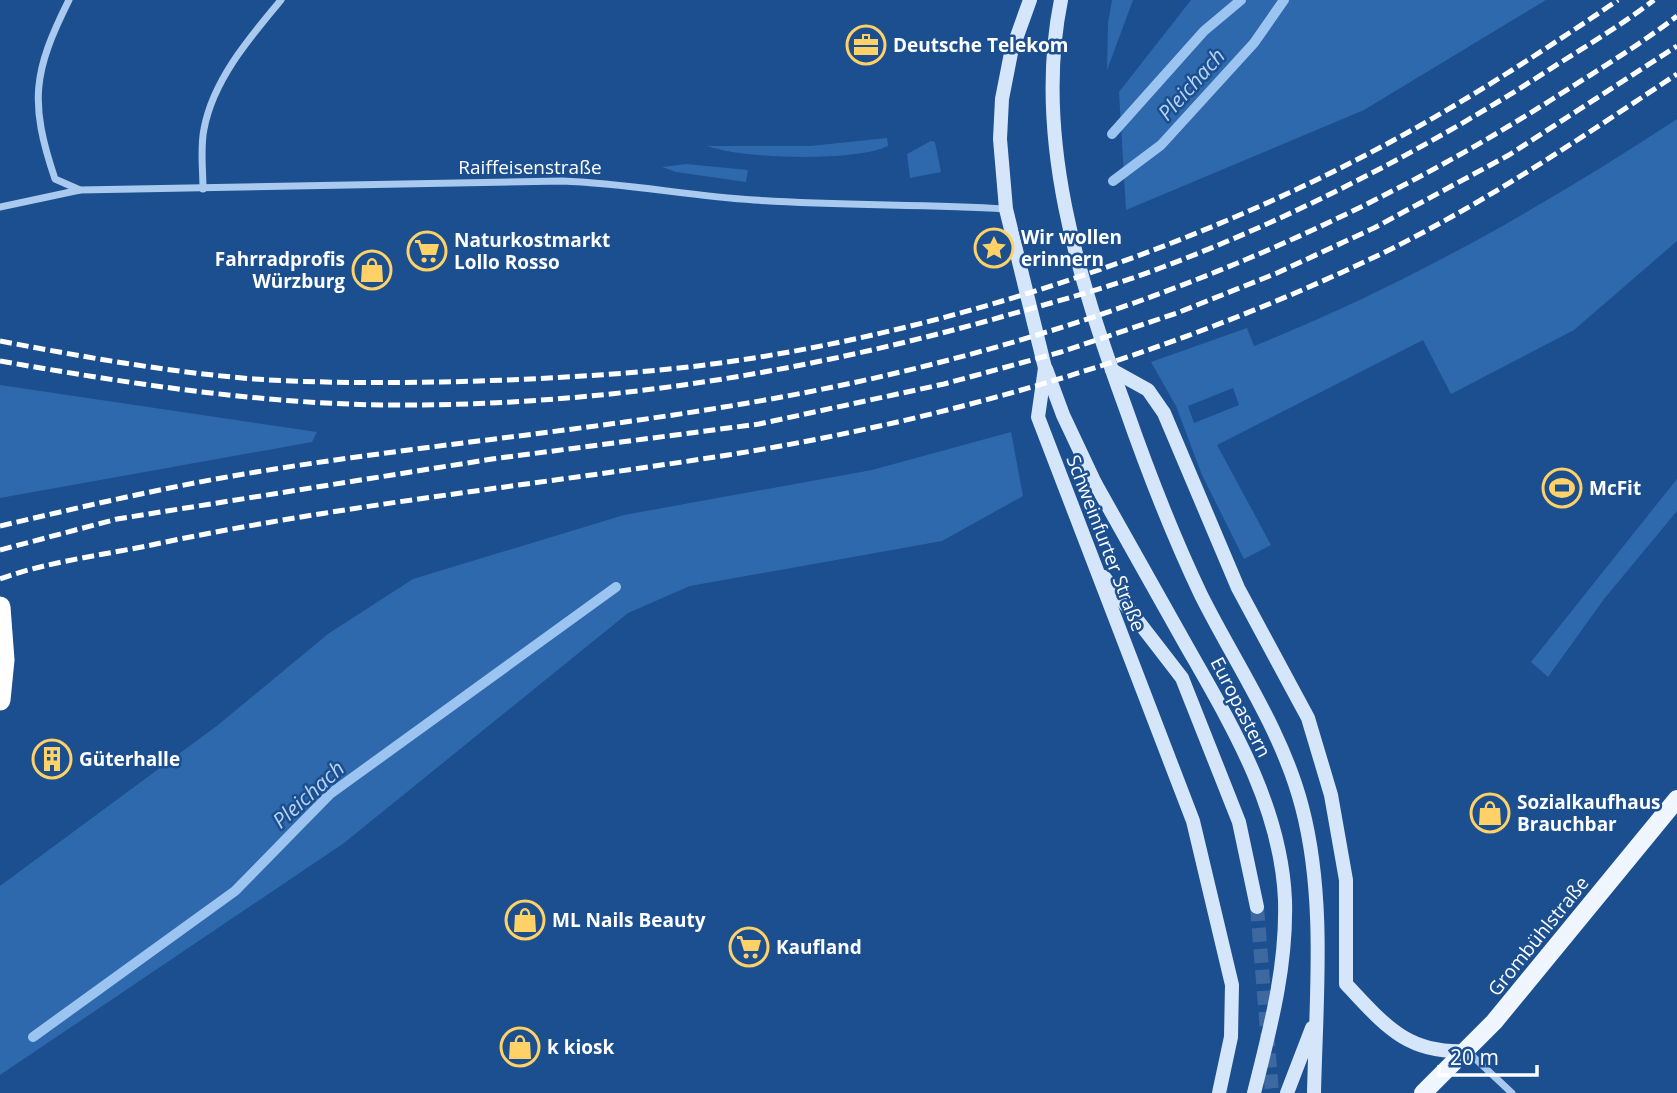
<svg xmlns="http://www.w3.org/2000/svg" width="1677" height="1093" font-family="'Open Sans',sans-serif">
<rect width="100%" height="100%" fill="#1b4f8f"/>
<g fill="#2e69ad" fill-rule="evenodd">
<path d="M1112,0H1133L1107,70L1108,23Z"/>
<path d="M1191,0H1546L1364,110L1126,210L1119,92Z"/>
<path d="M1677,119V241L1574,330L1451,394L1423,340L1217,445L1271,545L1244,559L1202,475L1176,406L1151,362L1247,328L1254,346C1404,286 1543,207 1677,119ZM1233,388L1239,405L1194,423L1188,406Z"/>
<path d="M887,138L888,146C855,162 742,159 707,146H810Z"/>
<path d="M931,141L935,142L941,172L910,178L907,154Z"/>
<path d="M686,164L748,170L746,182L676,172L662,167Z"/>
<path d="M0,385L317,432L312,442L0,498Z"/>
<path d="M1011,432L1023,496L942,541L690,586L628,613L344,843L0,1075V886L218,725L328,634L413,579L624,515L872,470Z"/>
<path d="M1677,479V511L1604,599L1548,677L1531,662Z"/>
</g>
<g fill="none" stroke-linecap="round" stroke-linejoin="round">
<g stroke="#9cc4f0" stroke-width="10">
<path d="M1112,134L1204,31L1241,0"/>
<path d="M1113,181L1161,145L1254,43L1284,0"/>
<path d="M33,1037L235,891L330,794L616,587"/>
</g>
<path stroke="#3d69a0" stroke-width="14" stroke-dasharray="14 7" stroke-linecap="butt" d="M1257,907L1272,1093"/>
<g stroke="#a9c9ee" stroke-width="7">
<path d="M69,0C33,72 29,102 55,179L80,190L562,181C626,183 689,196 754,200C838,206 921,204 1005,209"/>
<path d="M203,189C203,170 200,148 204,129C213,80 250,37 281,0"/>
<path d="M0,207L80,190"/>
<path d="M1467,1051L1512,1093"/>
</g>
<g stroke="#d6e6fa" stroke-width="14">
<path d="M1030,0L1011,53L1002,99L1000,139L1006,209L1045,368L1038,417L1193,821L1232,985L1231,1037L1219,1093"/>
<path d="M1061,0C1033,138 1079,280 1126,409C1148,472 1172,534 1201,595C1236,665 1282,730 1302,807C1326,898 1316,1000 1314,1093"/>
<path d="M1046,369L1063,415L1095,483"/>
<path d="M1112,370L1148,390L1164,413L1238,588L1308,718L1331,795L1346,880V984C1384,1024 1406,1054 1467,1051"/>
<path d="M1104,577L1182,678L1239,822L1257,907"/>
<path d="M1287,1093L1312,1028"/>
</g>
<path stroke="#f0f6ff" stroke-width="18" d="M1423,1093L1494,1022L1677,799"/>
<path stroke="#fff" stroke-width="21" d="M0,607L4,660L0,700"/>
<g stroke="#fff" stroke-width="5" stroke-dasharray="12 5" stroke-linecap="butt">
<path d="M0,341C84,357 168,372 254,379C316,383 379,383 442,382C524,380 607,376 689,367C925,339 1185,254 1394,140C1471,98 1545,50 1618,0"/>
<path d="M0,361C126,383 254,403 382,405C590,407 787,376 987,321C1046,304 1106,289 1163,267C1293,218 1428,148 1544,73C1581,49 1619,27 1654,0"/>
<path d="M0,526C81,507 162,488 244,474C417,445 592,431 765,400C1044,351 1312,252 1551,100C1593,73 1637,47 1677,16"/>
<path d="M0,550L117,519L492,459L759,424L944,384L1061,352L1177,313L1277,273L1374,228L1509,155L1677,46"/>
<path d="M0,579C49,561 105,555 156,544C345,504 537,485 728,455C953,419 1175,353 1381,254C1485,203 1581,138 1677,74"/>
</g>
<path stroke="#d6e6fa" stroke-width="14" d="M1095,483C1125,537 1156,591 1186,645C1231,724 1281,806 1285,900C1287,967 1270,1029 1254,1093"/>
</g>
<defs>
<symbol id="office-ring" viewBox="-11 -11 22 22"><circle r="9.5" fill="#1b4f8f" stroke="#ffd166" stroke-width="1.5"/><path d="M-6-3h4V-5.5h4V-3h4V5H-6ZM-1-4.5V-3h2v-1.5ZM-6 0V1H6V0Z" fill="#ffd166"/></symbol>
<symbol id="sight-ring" viewBox="-11 -11 22 22"><circle r="9.5" fill="#1b4f8f" stroke="#ffd166" stroke-width="1.5"/><path d="M0-6L1.8-2.2L6-1.7L2.9 1.2L3.7 5.4L0 3.3L-3.7 5.4L-2.9 1.2L-6-1.7L-1.8-2.2Z" fill="#ffd166"/></symbol>
<symbol id="supermarket-ring" viewBox="-11 -11 22 22"><circle r="9.5" fill="#1b4f8f" stroke="#ffd166" stroke-width="1.5"/><path d="M-6-5.5h2.5l.6 2H6L4.5 2H-2.5L-4.4-4H-6ZM-1.5 3.2a1.3 1.3 0 1 0 .1 0ZM3 3.2a1.3 1.3 0 1 0 .1 0Z" fill="#ffd166"/></symbol>
<symbol id="shop-ring" viewBox="-11 -11 22 22"><circle r="9.5" fill="#1b4f8f" stroke="#ffd166" stroke-width="1.5"/><path d="M-5-2.5h2.3a2.7 3.5 0 0 1 5.4 0H5L5.5 6h-11ZM-1.5-2.5h3a1.5 2.3 0 0 0-3 0Z" fill="#ffd166"/></symbol>
<symbol id="stadium-ring" viewBox="-11 -11 22 22"><circle r="9.5" fill="#1b4f8f" stroke="#ffd166" stroke-width="1.5"/><path d="M0-5a6.5 5 0 1 0 0 10a6.5 5 0 1 0 0-10ZM-3.5-1.8h7v3.6h-7Z" fill="#ffd166"/></symbol>
<symbol id="building-ring" viewBox="-11 -11 22 22"><circle r="9.5" fill="#1b4f8f" stroke="#ffd166" stroke-width="1.5"/><path d="M-4-6H4V6H1V3H-1V6H-4ZM-2.5-4.3h1.7v1.8h-1.7ZM.8-4.3h1.7v1.8H.8ZM-2.5-1h1.7V.8h-1.7ZM.8-1h1.7V.8H.8Z" fill="#ffd166"/></symbol>
</defs>
<g fill-rule="evenodd">
<use href="#office-ring" x="844" y="23" width="44" height="44"/>
<use href="#sight-ring" x="972" y="226" width="44" height="44"/>
<use href="#supermarket-ring" x="405" y="229" width="44" height="44"/>
<use href="#shop-ring" x="350" y="248" width="44" height="44"/>
<use href="#stadium-ring" x="1540" y="466" width="44" height="44"/>
<use href="#building-ring" x="30" y="737" width="44" height="44"/>
<use href="#shop-ring" x="1468" y="791" width="44" height="44"/>
<use href="#shop-ring" x="503" y="898" width="44" height="44"/>
<use href="#supermarket-ring" x="727" y="925" width="44" height="44"/>
<use href="#shop-ring" x="498" y="1025" width="44" height="44"/>
</g>
<g text-anchor="middle" dominant-baseline="central" stroke-width="5" stroke-linejoin="round" paint-order="stroke">
<g font-size="19" font-weight="bold" fill="#fff" stroke="#1b4f8f" text-anchor="start">
<text x="893" y="45">Deutsche Telekom</text>
<text x="1021" y="237">Wir wollen<tspan x="1021" dy="22">erinnern</tspan></text>
<text x="454" y="240">Naturkostmarkt<tspan x="454" dy="22">Lollo Rosso</tspan></text>
<text x="345" y="259" text-anchor="end">Fahrradprofis<tspan x="345" dy="22">Würzburg</tspan></text>
<text x="1589" y="488">McFit</text>
<text x="79" y="759">Güterhalle</text>
<text x="1517" y="802">Sozialkaufhaus<tspan x="1517" dy="22">Brauchbar</tspan></text>
<text x="552" y="920">ML Nails Beauty</text>
<text x="776" y="947">Kaufland</text>
<text x="547" y="1047">k kiosk</text>
</g>
<g font-size="19" fill="#fff" stroke="#1b4f8f">
<text x="530" y="167">Raiffeisenstraße</text>
<text transform="translate(1106 543) rotate(69)">Schweinfurter Straße</text>
<text transform="translate(1241 707) rotate(63)">Europastern</text>
<text transform="translate(1538 936) rotate(-51)">Grombühlstraße</text>
</g>
<g font-size="21" font-style="italic" fill="#b5d3f5" stroke="#1b4f8f">
<text transform="translate(1191 84) rotate(-48)">Pleichach</text>
<text transform="translate(308 794) rotate(-42)">Pleichach</text>
</g>
</g>
<path d="M1439 1065v10h98v-10" fill="none" stroke="#ffffff" stroke-width="3.5"/>
<text x="1450" y="1065" font-size="21" fill="#ffffff" stroke="#1b4f8f" stroke-width="5" paint-order="stroke">20 m</text>
</svg>
